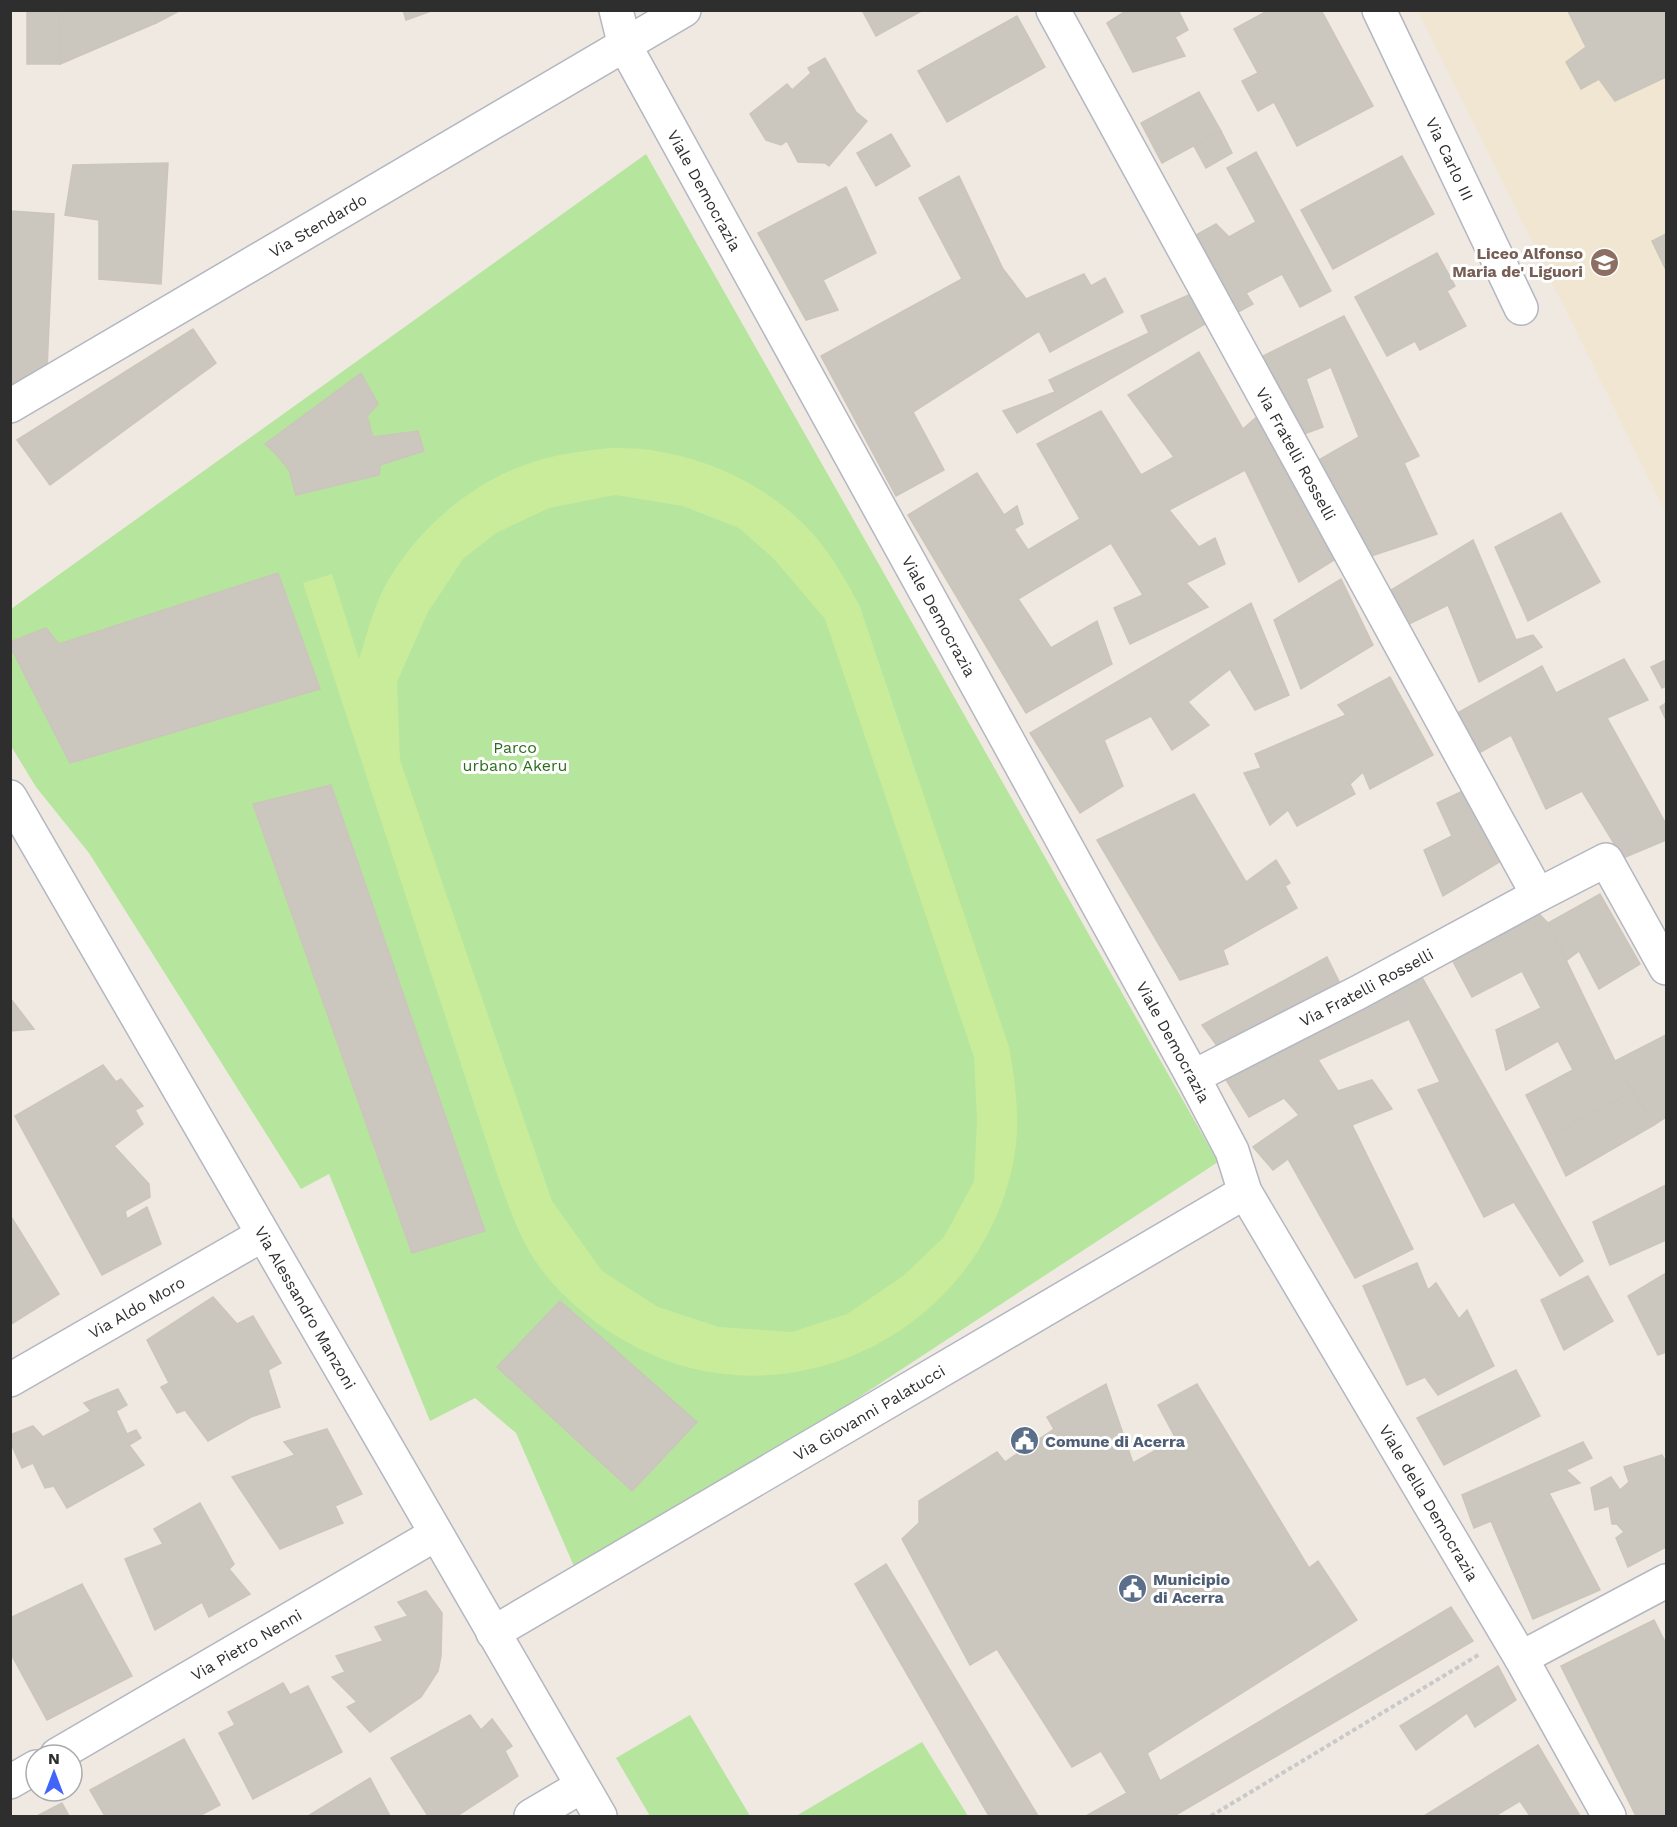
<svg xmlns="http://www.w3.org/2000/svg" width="1677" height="1827" font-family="'Work Sans',sans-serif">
<rect width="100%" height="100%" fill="#efe9e1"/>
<path fill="#f0e6d1" d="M1418,11H1666V513Z"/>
<g fill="#b6e59e">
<path d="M646,154L1218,1162L580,1580L516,1433L475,1398L430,1421L329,1174L301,1189L89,853L36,787L11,746V609Z"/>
<path d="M690,1715L750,1816H650L616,1758Z"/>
<path d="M922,1742L968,1816H796Z"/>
</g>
<path fill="#c9ec9a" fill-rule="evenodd" d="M609,448C622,448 637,448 650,450C714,459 777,490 819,541C835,561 848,584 860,607L1009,1047C1016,1086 1021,1125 1013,1164C978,1334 785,1428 632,1345C591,1323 553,1291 529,1251C516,1228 508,1204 499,1180L303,583L332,574L359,659C367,634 373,609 385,586C417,529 471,482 533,462C558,454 583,451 609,448ZM615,495L683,506L739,528L774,559L825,619L974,1057L977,1120L974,1181L944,1237L903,1276L847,1314L792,1332L719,1327L658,1307L602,1271L552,1201L400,760L397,682L428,612L463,559L496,533L549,508Z"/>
<g fill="#cbc7bf" stroke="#cbc5ba" stroke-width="1.5">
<path d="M27,10H59L60,64H27Z"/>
<path d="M59,10H155L156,23L60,64Z"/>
<path d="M155,10H181L156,23Z"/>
<path d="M403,10H434L406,20Z"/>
<path d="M862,10H923L876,36Z"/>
<path d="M1127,10H1178L1188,30L1175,37L1185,56L1133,72L1107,23Z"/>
<path d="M1269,10H1321L1373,106L1297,146L1274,102L1258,111L1242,81L1258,73L1234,29Z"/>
<path d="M1570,10H1666V77L1615,101L1599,79L1581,89L1566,62L1586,47L1568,11Z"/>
<path d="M1017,16L1045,67L947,122L918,71Z"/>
<path d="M825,58L856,112L867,121L829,166L825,163L798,162L787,141L781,145L766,140L750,114L787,84L792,90L811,73L808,68Z"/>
<path d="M1199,92L1221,131L1162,163L1141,123Z"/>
<path d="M1221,131L1232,153L1206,168L1194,146Z"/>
<path d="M891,134L910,166L876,186L857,153Z"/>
<path d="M1256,152L1331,291L1300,307L1282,274L1246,293L1253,304L1229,317L1187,240L1216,224L1229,237L1256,222L1227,168Z"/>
<path d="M1402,156L1434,214L1333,269L1301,210Z"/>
<path d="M168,163L161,284L99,279V220L65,215L73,165Z"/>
<path d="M959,176L1003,269L1026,299L1084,274L1091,286L1105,278L1123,312L1050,352L1039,331L913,412L944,470L896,496L821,356L962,279L919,198Z"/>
<path d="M846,187L876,253L823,280L838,310L806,320L758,233Z"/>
<path d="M10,211L54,214L47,369L10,385Z"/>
<path d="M1666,234V270L1652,241Z"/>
<path d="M1437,253L1455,286L1447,291L1466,326L1420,350L1415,341L1387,356L1355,297Z"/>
<path d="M1191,294L1205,324L1017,433L1003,411L1055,392L1049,380L1149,333L1141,316Z"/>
<path d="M1344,316L1419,456L1404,463L1437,534L1359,560L1310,465L1359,437L1331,367L1306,379L1323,427L1293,438L1259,358Z"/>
<path d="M193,329L216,363L50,485L17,440Z"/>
<path d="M1199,352L1243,429L1260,414L1334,560L1299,582L1245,470L1169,510L1199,547L1215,538L1225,564L1186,583L1208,607L1130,644L1114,608L1143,595L1111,543L1018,599L1051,648L1097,621L1112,664L1026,713L908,515L977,473L1004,515L1017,506L1023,524L1014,529L1028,550L1080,519L1037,444L1101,411L1141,475L1174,457L1128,395Z"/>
<path d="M361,373L378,404L367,416L373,437L418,431L424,451L380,465L379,475L296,495L289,470L276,454L265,444Z"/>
<path d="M1561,513L1600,582L1528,621L1495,547Z"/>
<path d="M1473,540L1516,640L1533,635L1542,647L1479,682L1448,605L1409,624L1388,592Z"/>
<path d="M278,573L320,689L70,763L10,646V642L46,628L59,644Z"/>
<path d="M1341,579L1373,645L1301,689L1274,620Z"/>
<path d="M1251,603L1289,695L1255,710L1230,669L1188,702L1209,725L1172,750L1151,716L1104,740L1123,786L1080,813L1030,733Z"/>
<path d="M1624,659L1648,700L1607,718L1666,824V840L1623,858L1582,791L1546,809L1511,735L1477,754L1452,716L1542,666L1556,693Z"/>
<path d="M1666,660V686L1662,688L1651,667Z"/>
<path d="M1390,677L1433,755L1370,789L1363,772L1350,784L1355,794L1297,826L1288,810L1270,825L1244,773L1261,768L1255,754L1346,715L1338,705Z"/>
<path d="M1666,703V720L1660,707Z"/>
<path d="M331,785L485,1231L412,1253L253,804Z"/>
<path d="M1467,789L1506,858L1443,896L1424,850L1452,836L1437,803Z"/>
<path d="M1194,794L1246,882L1276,860L1290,883L1285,886L1297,908L1223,950L1228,964L1180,980L1097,840Z"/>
<path d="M1600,894L1640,964L1599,989L1579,951L1567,960L1548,923Z"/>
<path d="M1533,908L1548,923L1615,1061L1633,1092L1547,1137L1526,1095L1573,1070L1558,1041L1506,1070L1496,1030L1541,1008L1522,971L1472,997L1449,954Z"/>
<path d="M1327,957L1345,994L1223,1054L1202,1025Z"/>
<path d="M1419,972L1583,1261L1560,1276L1514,1202L1484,1217L1418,1090L1440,1082L1409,1019L1318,1060L1338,1091L1372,1080L1392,1109L1352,1125L1413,1249L1355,1278L1288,1159L1273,1170L1253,1147L1299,1115L1284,1098L1249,1117L1220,1070Z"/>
<path d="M10,998L34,1029L10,1031Z"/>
<path d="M1666,1035V1117L1654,1125L1615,1061Z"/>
<path d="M103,1065L116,1082L121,1079L143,1106L135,1110L143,1124L114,1146L149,1184L150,1197L125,1211L127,1219L147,1207L161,1244L102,1275L15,1116Z"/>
<path d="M1633,1092L1654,1125L1566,1176L1547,1137Z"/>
<path d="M1666,1185V1240L1610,1265L1593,1222Z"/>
<path d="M10,1215L59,1294L10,1325Z"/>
<path d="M1417,1263L1428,1290L1436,1283L1459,1319L1467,1310L1494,1366L1438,1395L1425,1377L1407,1385L1363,1286Z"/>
<path d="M1666,1273V1352L1658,1355L1628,1296Z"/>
<path d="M1588,1276L1613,1321L1564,1350L1541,1300Z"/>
<path d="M213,1297L237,1324L253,1316L281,1363L268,1370L280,1407L251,1417L208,1441L185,1410L177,1413L161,1387L169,1383L147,1340Z"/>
<path d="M560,1301L697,1422L632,1491L497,1367Z"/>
<path d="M1516,1370L1540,1416L1444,1465L1417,1418Z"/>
<path d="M1106,1384L1133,1463L1176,1439L1158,1405L1197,1384L1309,1568L1318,1561L1357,1620L1147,1753L1160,1781L1451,1607L1473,1641L1174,1816H1086L1127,1793L1101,1751L1072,1767L997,1649L970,1665L902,1539L919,1523V1501L997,1452L1005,1462L1054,1429L1047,1417Z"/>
<path d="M118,1389L127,1405L116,1411L127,1434L136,1430L141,1438L129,1445L144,1465L67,1508L54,1486L45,1488L33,1463L22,1468L10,1441V1435L33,1426L43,1437L91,1411L84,1403Z"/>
<path d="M327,1429L362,1494L335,1506L343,1523L280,1549L232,1477L295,1455L284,1442Z"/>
<path d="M1583,1442L1592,1458L1566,1470L1580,1483L1549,1493L1600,1590L1533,1619L1491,1521L1474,1528L1462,1495Z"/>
<path d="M1662,1455L1666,1462V1547L1628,1567L1616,1538L1624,1532L1617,1524H1612L1609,1506L1595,1510L1591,1488L1611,1477L1620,1490L1629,1482L1624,1467Z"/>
<path d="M200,1503L234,1564L229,1569L250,1594L209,1617L202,1602L155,1630L125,1559L163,1544L154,1529Z"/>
<path d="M886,1564L1038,1816H989L855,1584Z"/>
<path d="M82,1584L132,1676L47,1720L10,1652V1618Z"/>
<path d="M426,1591L442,1613L441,1656L438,1671L421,1697L370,1732L347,1707L357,1702L332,1677L345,1672L336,1656L383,1641L375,1627L408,1616L398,1602Z"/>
<path d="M1654,1620L1666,1644V1816H1636L1561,1666Z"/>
<path d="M1498,1666L1516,1700L1475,1727L1467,1713L1416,1750L1400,1726Z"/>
<path d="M283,1683L290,1695L308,1686L342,1752L253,1799L219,1733L235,1725L228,1712Z"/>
<path d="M470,1715L481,1730L492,1719L512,1746L505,1751L518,1776L457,1816H428L391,1758Z"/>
<path d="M184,1739L220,1805L199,1816H105L90,1790Z"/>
<path d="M1538,1745L1580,1816H1530L1520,1801L1495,1816H1424Z"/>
<path d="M370,1778L390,1816H308Z"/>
<path d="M62,1803L69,1816H37Z"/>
</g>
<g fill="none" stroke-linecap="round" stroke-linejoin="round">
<defs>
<g id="minor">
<path id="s1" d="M616,10L625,46L1193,1077L1232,1151L1245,1192L1521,1658L1609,1816"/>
<path id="s2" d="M1053,10L1538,895L1606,860L1666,968"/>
<path id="s3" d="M1379,10L1521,308"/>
<path id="s4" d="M10,406L684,10"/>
<path id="s5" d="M10,797L600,1816"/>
<path id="s6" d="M1193,1077L1359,992L1538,895"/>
<path id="s7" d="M10,1380L262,1235"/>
<path id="s8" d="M493,1633L1245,1192"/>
<path d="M1521,1658L1666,1581"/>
<path id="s9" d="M57,1755L436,1534"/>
<path d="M10,1782L36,1767"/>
<path d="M531,1816L582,1786"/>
</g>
</defs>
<use href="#minor" stroke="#b4b7c1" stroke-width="36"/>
<path stroke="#c9c9c9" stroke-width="4" stroke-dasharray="4.5 3" stroke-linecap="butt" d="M1211,1816L1480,1654"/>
<use href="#minor" stroke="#fff" stroke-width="33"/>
</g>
<defs>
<symbol id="school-disc" viewBox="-11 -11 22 22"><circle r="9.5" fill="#8d6e63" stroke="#fff"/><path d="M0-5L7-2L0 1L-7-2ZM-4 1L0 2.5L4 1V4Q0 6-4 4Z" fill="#fff"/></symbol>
<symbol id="civic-disc" viewBox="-11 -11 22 22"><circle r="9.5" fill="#5c6f8a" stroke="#fff"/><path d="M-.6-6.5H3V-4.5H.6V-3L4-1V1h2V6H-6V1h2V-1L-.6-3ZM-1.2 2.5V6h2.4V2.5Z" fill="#fff"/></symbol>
</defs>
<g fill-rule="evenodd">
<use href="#school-disc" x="1588" y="246" width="33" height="33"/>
<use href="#civic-disc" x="1008" y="1424" width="33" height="33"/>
<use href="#civic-disc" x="1116" y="1572" width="33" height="33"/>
</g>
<g text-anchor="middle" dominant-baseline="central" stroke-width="6" stroke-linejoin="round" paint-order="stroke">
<g font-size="16" fill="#2e2e2e" stroke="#fff">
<text stroke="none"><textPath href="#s3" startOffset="165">Via Carlo III</textPath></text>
<text stroke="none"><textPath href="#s1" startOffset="202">Viale Democrazia</textPath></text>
<text stroke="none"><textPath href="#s4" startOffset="357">Via Stendardo</textPath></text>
<text stroke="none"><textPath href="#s2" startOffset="506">Via Fratelli Rosselli</textPath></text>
<text stroke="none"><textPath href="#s1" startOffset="688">Viale Democrazia</textPath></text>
<text stroke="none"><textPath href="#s6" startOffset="195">Via Fratelli Rosselli</textPath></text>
<text stroke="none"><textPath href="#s1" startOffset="1174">Viale Democrazia</textPath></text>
<text stroke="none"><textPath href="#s7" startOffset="146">Via Aldo Moro</textPath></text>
<text stroke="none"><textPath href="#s5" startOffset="590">Via Alessandro Manzoni</textPath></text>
<text stroke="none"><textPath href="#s8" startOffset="436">Via Giovanni Palatucci</textPath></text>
<text stroke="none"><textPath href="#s1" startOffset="1702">Viale della Democrazia</textPath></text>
<text stroke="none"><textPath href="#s9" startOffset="219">Via Pietro Nenni</textPath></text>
</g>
<g font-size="16" font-weight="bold" fill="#785e54" stroke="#fff" text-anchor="end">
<text x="1583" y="253">Liceo Alfonso<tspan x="1583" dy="18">Maria de' Liguori</tspan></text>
</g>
<g font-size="16" fill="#2c6e1b" stroke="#fff">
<text x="515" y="747">Parco<tspan x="515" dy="18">urbano Akeru</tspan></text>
</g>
<g font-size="16" font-weight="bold" fill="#4e5e75" stroke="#fff" text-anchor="start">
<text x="1045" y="1441">Comune di Acerra</text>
<text x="1153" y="1579">Municipio<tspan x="1153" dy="18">di Acerra</tspan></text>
</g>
</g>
<rect width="1677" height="1827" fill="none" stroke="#2e2e2e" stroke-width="24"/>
<g transform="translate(54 1773)"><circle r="28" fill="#ffffff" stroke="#ababab" stroke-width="1.5"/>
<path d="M0-4.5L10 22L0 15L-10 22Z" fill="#4264fb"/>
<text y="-9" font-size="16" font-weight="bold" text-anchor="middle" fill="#2e2e2e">N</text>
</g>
</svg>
